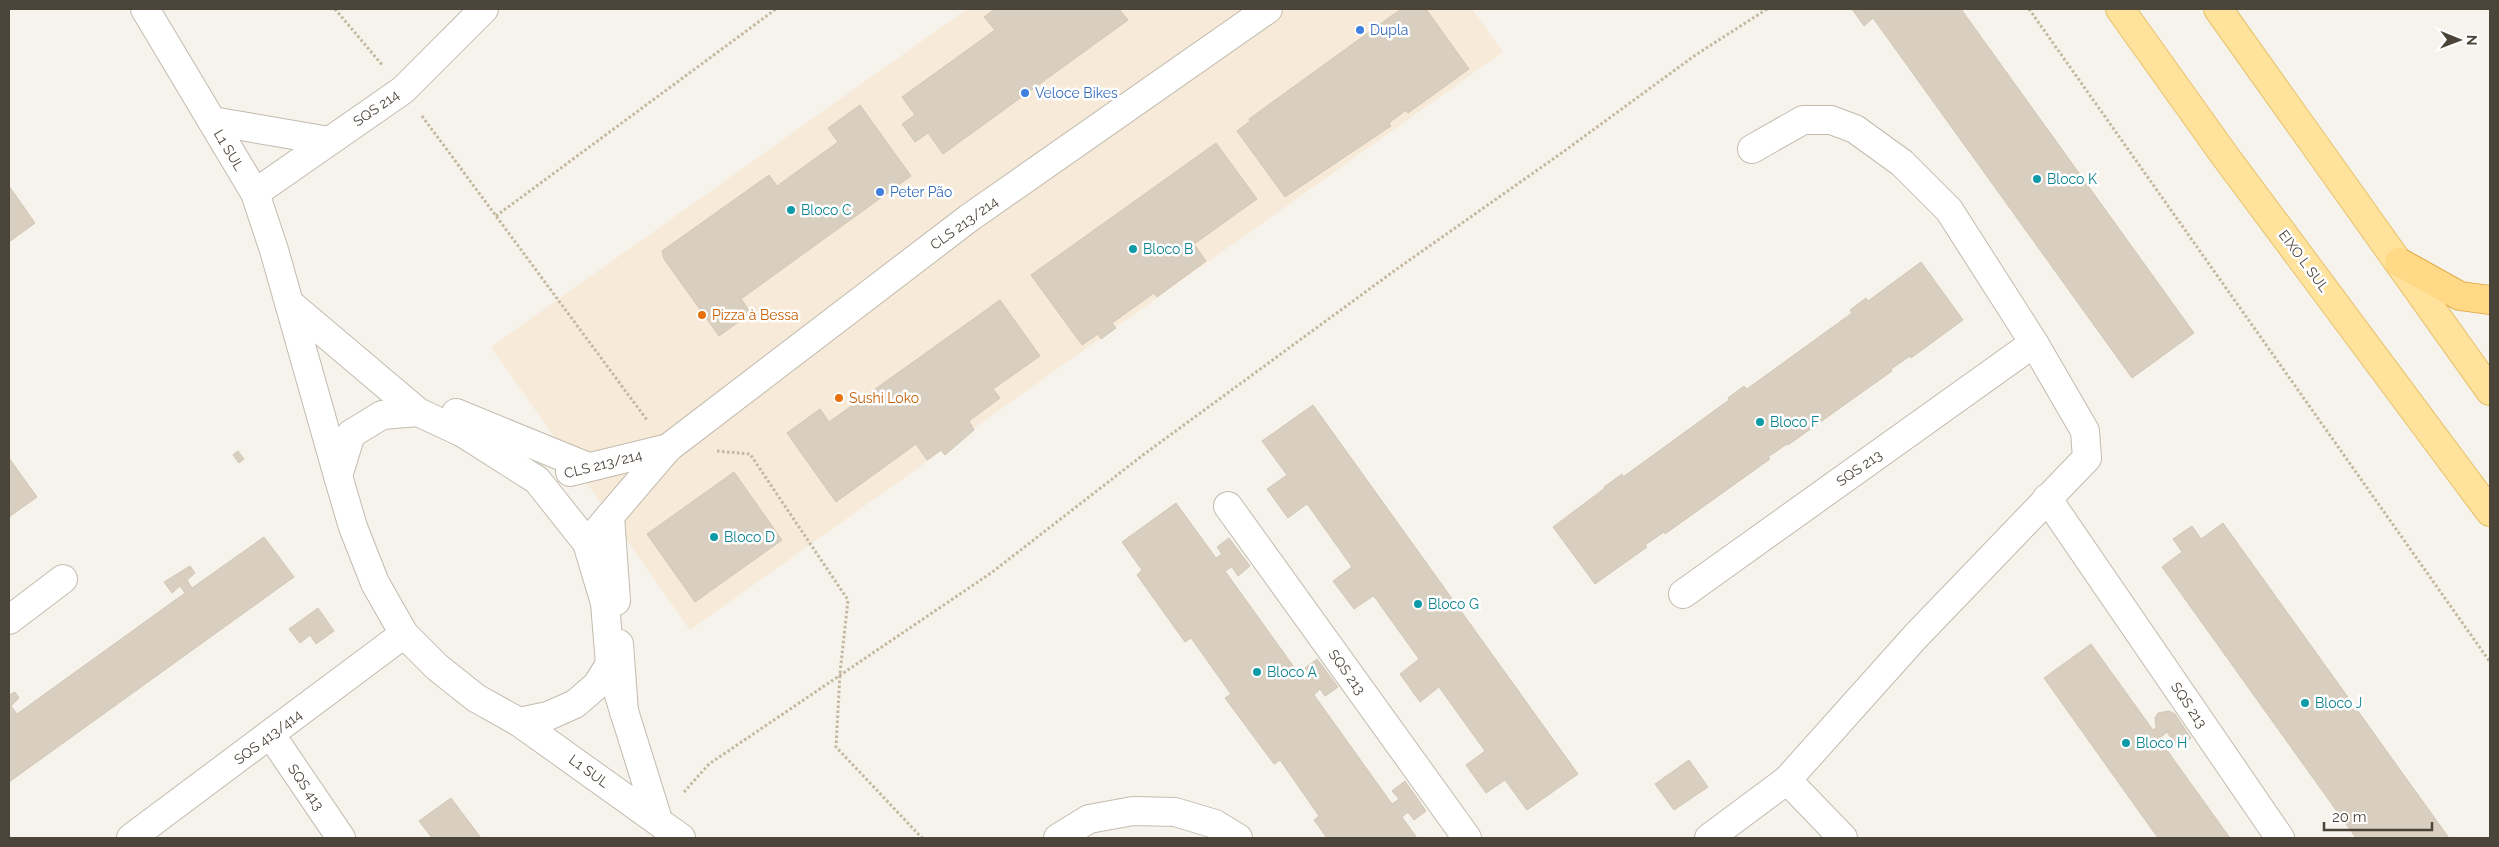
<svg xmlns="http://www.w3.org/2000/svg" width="2499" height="847" font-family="Raleway,sans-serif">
<rect width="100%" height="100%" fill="#f6f3ec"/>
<path fill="#f7ead8" d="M967,9H1472L1503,52L690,630L491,347Z"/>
<g fill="#d8cfc1" stroke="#d3c7b4">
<path d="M995,9H1119L1128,20L943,154L928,133L915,142L902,124L915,115L902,97L995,30L984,17Z"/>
<path d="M1401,9H1426L1469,69L1408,113L1406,110L1389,123L1391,126L1285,197L1237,131L1250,121L1249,119Z"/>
<path d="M1852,9H1961L2194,333L2132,378L1873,18L1864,26Z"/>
<path d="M860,105L911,176L741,299L751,313L719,336L664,259L662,251L769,175L777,186L838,142L828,128Z"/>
<path d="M1216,143L1257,199L1194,244L1206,261L1157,297L1154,293L1112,323L1116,328L1101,339L1098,334L1082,345L1031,275Z"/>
<path d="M9,186L35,223L9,242Z"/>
<path d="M1921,262L1963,320L1911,358L1910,356L1891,369L1892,371L1788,445L1787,444L1768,457L1770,459L1665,534L1664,532L1645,545L1647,547L1595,584L1553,527L1605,488L1604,487L1622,474L1623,477L1729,400L1728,398L1744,386L1747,389L1852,313L1850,310L1866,298L1868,301Z"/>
<path d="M1000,300L1040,356L993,389L1000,398L969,421L974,430L945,455L941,450L927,460L916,444L836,502L787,433L820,409L829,422Z"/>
<path d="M1313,405L1578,774L1527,810L1505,780L1486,793L1466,765L1485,751L1439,687L1420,702L1400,674L1419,659L1376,599L1373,596L1354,609L1333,581L1352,567L1310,508L1307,504L1288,518L1267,489L1287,475L1262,441Z"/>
<path d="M238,451L244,459L239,463L233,455Z"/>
<path d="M9,458L37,497L9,517Z"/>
<path d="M734,472L782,540L695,602L647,534Z"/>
<path d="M1176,503L1216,558L1222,554L1217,547L1229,538L1250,566L1238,576L1232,567L1225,571L1304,681L1311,677L1305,668L1317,659L1338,687L1325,696L1320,689L1314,695L1392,804L1399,799L1392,791L1405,781L1426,811L1414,820L1408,812L1402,817L1417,838H1327L1314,820L1319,816L1280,760L1274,764L1225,698L1231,694L1191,638L1185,642L1137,575L1142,570L1122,542Z"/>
<path d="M2223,523L2449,838H2356L2162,567L2182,552L2173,539L2192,526L2201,539Z"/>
<path d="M264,537L294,577L9,782V695L15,692L19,698L11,706L17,714L185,593L180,586L172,593L164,582L190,566L195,573L187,580L192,588Z"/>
<path d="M318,608L334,631L316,644L310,635L300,643L289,629Z"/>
<path d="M2091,644L2153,730L2156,728L2155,718L2158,713L2169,711L2175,714L2191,738L2178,748L2167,732L2159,739L2230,838H2158L2044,678Z"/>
<path d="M1689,760L1708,787L1674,810L1655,784Z"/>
<path d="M451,798L481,838H432L419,821Z"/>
</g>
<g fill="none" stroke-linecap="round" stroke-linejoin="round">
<defs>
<g id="minor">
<path d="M255,193L403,90L484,9"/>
<path d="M2047,498L2280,838"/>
<path d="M1228,506L1467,838"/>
<path d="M1683,594L2034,343"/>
<path d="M9,620L63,579"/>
<path d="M271,735L341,838"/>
<path d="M1787,780L1843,838"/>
<path d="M131,838L404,634"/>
<path d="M1058,838L1089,819L1133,811L1175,812L1215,824L1238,838"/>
<path d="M1709,838L1787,780L1915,637L2087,458L2085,431L2034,343L1949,210L1902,163L1855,129L1831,120H1803L1752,149"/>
</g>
<g id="tertiary">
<path d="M145,9L255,193L274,250L338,476"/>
<path d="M212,121L329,141"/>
<path d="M289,303L418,412L463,433L537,480L587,543L605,603L610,664L597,685L575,704L548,716L519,722L476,698L437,667L404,634L375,583L353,527L338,476L351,434L382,415L418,412"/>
<path d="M456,413L588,467"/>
<path d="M570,472L668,448"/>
<path d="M610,516L616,601"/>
<path d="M587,543L668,448L969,218L1268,9"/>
<path d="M619,644L624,712"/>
<path d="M619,695L658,820"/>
<path d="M519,722L681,838"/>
</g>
<g id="primary">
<path d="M2120,9L2225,156L2490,512"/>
<path d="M2218,9L2490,391"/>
</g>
<path id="trunk" d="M2399,262L2460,296L2490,300"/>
</defs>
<use href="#minor" stroke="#c2bbae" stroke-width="30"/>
<use href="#tertiary" stroke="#c2bbae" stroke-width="30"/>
<use href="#primary" stroke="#e6c16a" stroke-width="30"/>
<use href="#trunk" stroke="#e0a43c" stroke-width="30"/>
<g stroke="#c4b79f" stroke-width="3" stroke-dasharray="2.5 2.5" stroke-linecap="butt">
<path d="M335,9L383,66"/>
<path d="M2029,9L2490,662"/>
<path d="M422,116L647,420"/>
<path d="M496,216L776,9"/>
<path d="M717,451L750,454L848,600L840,673L836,747L922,838"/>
<path d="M684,792L709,764L991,573L1143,455L1394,271L1563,152L1694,56L1767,9"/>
</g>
<use href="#minor" stroke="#fff" stroke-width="28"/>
<use href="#tertiary" stroke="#fff" stroke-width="28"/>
<use href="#primary" stroke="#ffe39c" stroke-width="28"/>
<use href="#trunk" stroke="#ffd985" stroke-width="28"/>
</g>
<g fill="#3f7fe0" stroke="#fff" stroke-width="2">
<circle cx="1360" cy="30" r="5"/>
<circle cx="1025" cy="93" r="5"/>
<circle cx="880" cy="192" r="5"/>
</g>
<g fill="#0f9aa8" stroke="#fff" stroke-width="2">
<circle cx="2037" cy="179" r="5"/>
<circle cx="791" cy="210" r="5"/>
<circle cx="1133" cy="249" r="5"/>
<circle cx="1760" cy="422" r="5"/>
<circle cx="714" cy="537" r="5"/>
<circle cx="1418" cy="604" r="5"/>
<circle cx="1257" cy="672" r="5"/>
<circle cx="2305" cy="703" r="5"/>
<circle cx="2126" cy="743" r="5"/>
</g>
<g fill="#e8710a" stroke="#fff" stroke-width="2">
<circle cx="702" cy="315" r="5"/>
<circle cx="839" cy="398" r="5"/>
</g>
<g text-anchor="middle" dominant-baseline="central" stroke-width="5" stroke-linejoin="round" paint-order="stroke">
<g font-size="14" fill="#366cbe" stroke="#fff" text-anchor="start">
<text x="1370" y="30">Dupla</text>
<text x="1035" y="93">Veloce Bikes</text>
<text x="890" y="192">Peter Pão</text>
</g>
<g font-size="14" fill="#4b4439" stroke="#fff">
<text transform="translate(376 108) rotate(-35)">SQS 214</text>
<text transform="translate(229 150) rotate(59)">L1 SUL</text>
<text transform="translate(964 223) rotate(-36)">CLS 213/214</text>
<text transform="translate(2304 261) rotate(53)">EIXO L SUL</text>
<text transform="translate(603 464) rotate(-14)">CLS 213/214</text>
<text transform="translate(1859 468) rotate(-35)">SQS 213</text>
<text transform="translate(1347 672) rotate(54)">SQS 213</text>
<text transform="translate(2189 705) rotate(56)">SQS 213</text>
<text transform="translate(268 737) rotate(-37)">SQS 413/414</text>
<text transform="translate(589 771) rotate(36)">L1 SUL</text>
<text transform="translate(306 787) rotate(56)">SQS 413</text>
</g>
<g font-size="14" fill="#0d838f" stroke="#fff" text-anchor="start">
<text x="2047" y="179">Bloco K</text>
<text x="801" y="210">Bloco C</text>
<text x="1143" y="249">Bloco B</text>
<text x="1770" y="422">Bloco F</text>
<text x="724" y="537">Bloco D</text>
<text x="1428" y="604">Bloco G</text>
<text x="1267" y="672">Bloco A</text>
<text x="2315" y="703">Bloco J</text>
<text x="2136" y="743">Bloco H</text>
</g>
<g font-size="14" fill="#c56008" stroke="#fff" text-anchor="start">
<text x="712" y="315">Pizza à Bessa</text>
<text x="849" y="398">Sushi Loko</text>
</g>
</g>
<rect width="2499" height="847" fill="none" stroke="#4b4439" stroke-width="20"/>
<g transform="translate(2459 40) rotate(91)" stroke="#ffffff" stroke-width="4" paint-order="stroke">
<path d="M0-4L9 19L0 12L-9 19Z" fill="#4b4439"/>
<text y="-8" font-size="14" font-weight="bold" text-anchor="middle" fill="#4b4439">N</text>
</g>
<path d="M2324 822v8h108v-8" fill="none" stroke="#4b4439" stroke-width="2.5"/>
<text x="2332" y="822" font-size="15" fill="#4b4439" stroke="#ffffff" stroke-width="4" paint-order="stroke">20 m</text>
</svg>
